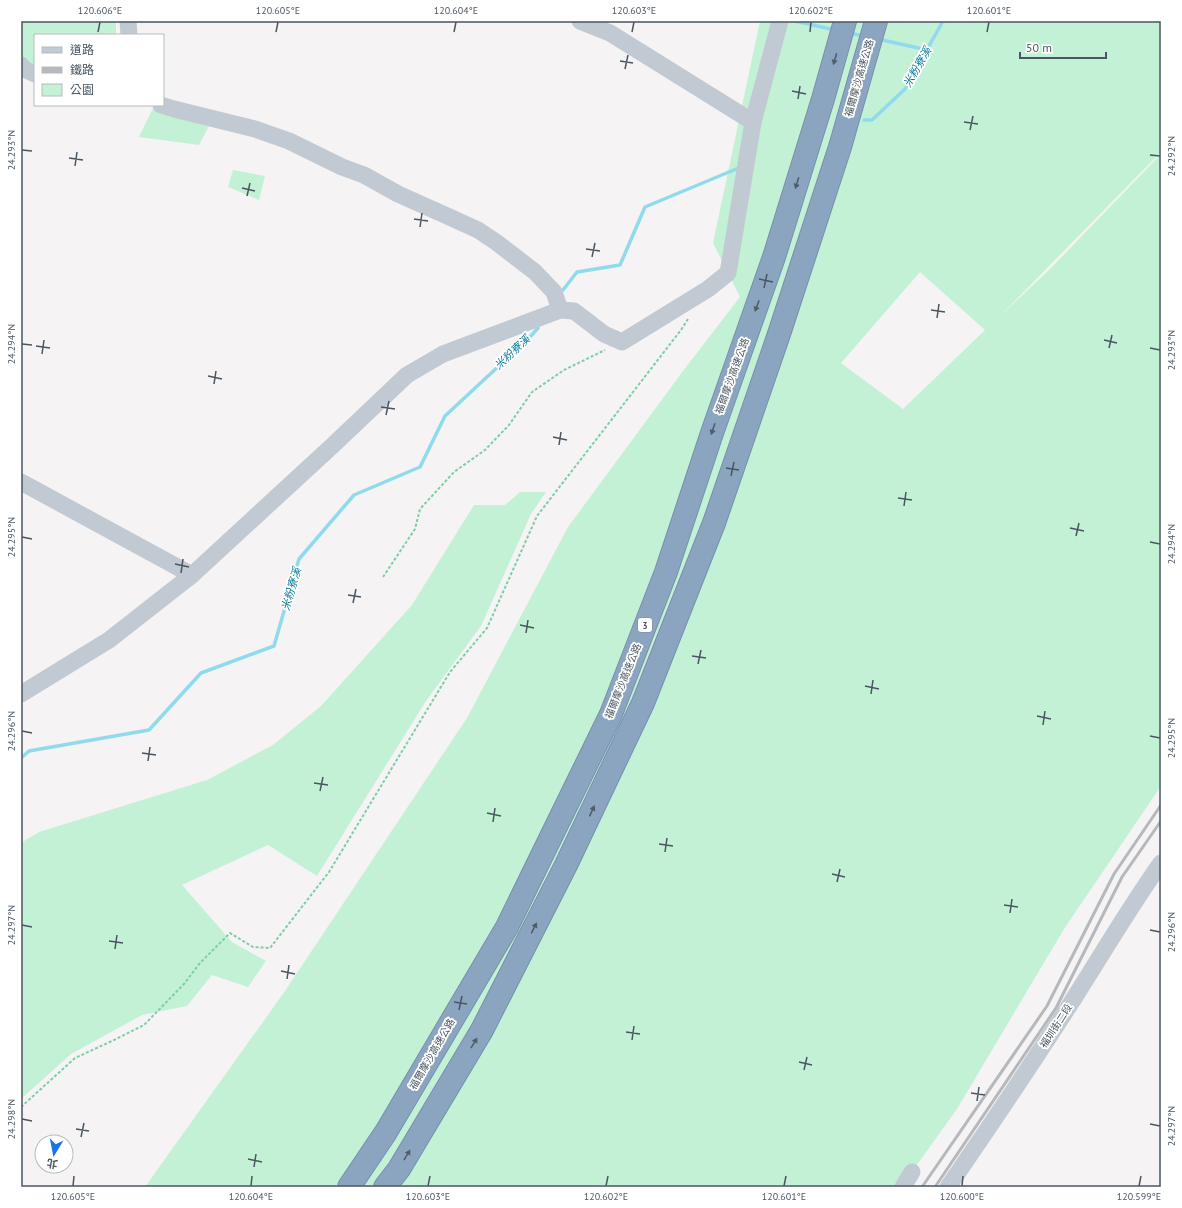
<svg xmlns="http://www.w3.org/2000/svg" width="1182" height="1208" font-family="'PT Sans','Noto Sans TC',sans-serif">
<rect width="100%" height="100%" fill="#f5f3f3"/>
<g fill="#c3f1d5" fill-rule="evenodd">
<path d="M21,21H116V35H35V69L21,72Z"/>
<path d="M760,21H1161V152L999,317L1049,270L1161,154V786L1064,929L957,1109L901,1187H145L285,991L467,718L568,527L683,371L740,297L713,243ZM920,272L985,330L903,409L841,363Z"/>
<path d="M154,106L211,122L199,145L139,137Z"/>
<path d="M233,170L265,176L259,200L228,187Z"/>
<path d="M520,492H546L531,514L481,626L426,701L317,876L268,845L182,885L232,942L266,961L248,987L212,975L187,1006L142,1015L71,1054L21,1099V843L39,832L207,780L273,745L321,706L412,605L474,505H505Z"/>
</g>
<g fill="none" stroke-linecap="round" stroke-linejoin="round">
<g stroke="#90daee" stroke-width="3.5">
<path d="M795,21L835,30"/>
<path d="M849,33L864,36"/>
<path d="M878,39L927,50"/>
<path d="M864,120H872L905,89L943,21"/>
<path d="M563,290L577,272L620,265L645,207L741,167"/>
<path d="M21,758L29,751L149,730L201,673L274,646L299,559L354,495L420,467L445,416L529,338L538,328"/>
</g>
<defs>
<g id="highway">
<path d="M349,1187L386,1132L507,927L611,714L666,572L712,433L774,257L823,99L845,21"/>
<path d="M385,1187L399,1169L482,1030L566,865L643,703L714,523L779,334L840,147L876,21"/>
</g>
</defs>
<use href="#highway" stroke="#7690ad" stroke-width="24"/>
<g stroke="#7ad0a6" stroke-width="2" stroke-dasharray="3 2" stroke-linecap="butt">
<path d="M383,577L415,529L420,509L454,472L485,450L509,425L532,392L564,370L605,350"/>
<path d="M21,1107L75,1058L112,1041L144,1025L184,984L200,963L230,933L253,947L270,948L329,872L450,672L487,628L537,516L681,330L688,319"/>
</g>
<g stroke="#c1cad2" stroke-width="17">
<path d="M128,21L129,35"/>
<path d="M580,21L610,33L753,122"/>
<path d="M21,65L24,69L35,74"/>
<path d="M161,105L174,109L255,129L289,141L342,167L364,175L398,194L445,215L478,230L496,242L535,272L554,292L560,310"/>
<path d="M21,482L192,575"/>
<path d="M21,694L109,640L192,575L331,447L407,375L443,354L560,310L574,311L604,334L622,342L708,289L728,273L753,122L780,21"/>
<path d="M903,1187L912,1172"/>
<path d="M948,1187C990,1126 1031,1065 1071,1003C1101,956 1129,908 1161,863"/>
</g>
<use href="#highway" stroke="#8ba5c1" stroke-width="22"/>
<g stroke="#b5b8bd" stroke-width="3">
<path d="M922,1187L1047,1006L1114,874L1161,805"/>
<path d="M935,1187L1056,1008L1122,877L1161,821"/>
</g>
</g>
<defs><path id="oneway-solid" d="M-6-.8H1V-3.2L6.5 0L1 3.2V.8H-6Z"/></defs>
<g fill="#505e6b">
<use href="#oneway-solid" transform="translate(835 59) rotate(106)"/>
<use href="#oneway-solid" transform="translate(797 183) rotate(107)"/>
<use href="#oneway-solid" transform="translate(757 306) rotate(110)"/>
<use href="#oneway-solid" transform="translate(713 429) rotate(109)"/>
<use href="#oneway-solid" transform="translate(592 811) rotate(-65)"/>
<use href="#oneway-solid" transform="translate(534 928) rotate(-63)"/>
<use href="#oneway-solid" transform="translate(474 1043) rotate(-59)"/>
<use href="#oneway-solid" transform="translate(407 1155) rotate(-59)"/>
</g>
<path fill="none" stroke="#4a5661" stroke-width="1.5" d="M98,32L100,22M276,32L278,22M454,32L456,22M632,32L634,22M810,32L811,22M987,32L989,22M620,61L633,63M625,69L628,55M792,91L806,94M798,99L800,86M964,122L978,124M970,130L973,116M22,150L32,151M1150,155L1160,156M69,158L83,160M75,166L77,152M242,188L255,191M247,196L250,183M414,219L428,221M420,227L422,213M586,249L600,251M592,257L595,243M759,279L773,282M764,288L767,274M931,310L945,312M937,318L939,304M1104,340L1117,343M22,344L32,345M36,346L50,348M1109,348L1112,335M1150,348L1160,350M42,354L44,340M208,376L222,379M214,384L216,371M381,407L395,409M386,415L389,401M553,437L567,440M559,445L561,432M726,468L739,470M731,476L734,462M898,498L912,500M904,506L906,492M1070,528L1084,531M1076,536L1079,523M22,537L32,539M1150,542L1160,544M175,564L189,567M181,573L183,559M348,595L361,597M353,603L356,589M520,625L534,628M526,633L528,620M692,656L706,658M698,664L701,650M865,686L879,689M871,694L873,680M1037,716L1051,719M1043,725L1045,711M22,731L32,733M1150,736L1160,738M142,753L156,755M148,761L150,747M314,783L328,785M320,791L323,777M487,813L501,816M493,822L495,808M659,844L673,846M665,852L667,838M832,874L845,877M837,882L840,869M1004,905L1018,907M1010,913L1012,899M22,925L32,927M1150,930L1160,932M109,941L123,943M115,949L117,935M281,971L295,974M287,979L289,965M454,1002L467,1004M459,1010L462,996M626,1032L640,1034M632,1040L634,1026M799,1062L812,1065M804,1070L807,1057M971,1093L985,1095M977,1101L979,1087M22,1119L32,1121M1150,1124L1160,1126M76,1129L89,1131M81,1137L84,1123M248,1159L262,1162M254,1167L256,1154M73,1186L74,1176M251,1186L252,1176M428,1186L430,1176M606,1186L608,1176M784,1186L786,1176M962,1186L963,1176M1139,1186L1141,1176"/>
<g text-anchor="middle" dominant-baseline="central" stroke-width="3.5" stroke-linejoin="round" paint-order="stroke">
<rect fill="#fff" stroke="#808990" stroke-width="1" x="638" y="618" width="14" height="14" rx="3"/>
<g font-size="9" font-weight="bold" fill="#4a5661">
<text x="645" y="625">3</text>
</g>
<g font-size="10" fill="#4a5661" stroke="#fff">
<text transform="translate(859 78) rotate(-74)">福爾摩沙高速公路</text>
<text transform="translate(732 376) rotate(-70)">福爾摩沙高速公路</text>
<text transform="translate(623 681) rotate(-68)">福爾摩沙高速公路</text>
<text transform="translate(1056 1026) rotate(-57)">福圳街二段</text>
<text transform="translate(432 1054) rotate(-60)">福爾摩沙高速公路</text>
</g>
<g font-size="11" font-style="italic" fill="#0c7c9b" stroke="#fff">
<text transform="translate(917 67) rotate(-60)">米粉寮溪</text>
<text transform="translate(512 352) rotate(-43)">米粉寮溪</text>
<text transform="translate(291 589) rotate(-74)">米粉寮溪</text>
</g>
</g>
<rect width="1182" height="1208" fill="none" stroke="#ffffff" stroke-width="44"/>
<rect x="34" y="34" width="130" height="72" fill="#ffffff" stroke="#b7bbc0"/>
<rect x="42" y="47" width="20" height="6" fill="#c1cad2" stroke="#b7bbc0"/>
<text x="70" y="54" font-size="12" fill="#4a5661">道路</text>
<rect x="42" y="67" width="20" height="6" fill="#b5b8bd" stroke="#b7bbc0"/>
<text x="70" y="74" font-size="12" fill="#4a5661">鐵路</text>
<rect x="42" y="84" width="20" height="12" fill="#c3f1d5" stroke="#b7bbc0"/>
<text x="70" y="94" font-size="12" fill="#4a5661">公園</text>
<g transform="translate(54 1154) rotate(190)"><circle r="19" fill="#ffffff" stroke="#b7bbc0"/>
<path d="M0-3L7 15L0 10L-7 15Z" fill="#1a73e8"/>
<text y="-6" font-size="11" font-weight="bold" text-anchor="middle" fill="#4a5661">北</text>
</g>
<path d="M1020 52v6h86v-6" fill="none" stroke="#4a5661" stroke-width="2"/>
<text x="1026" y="52" font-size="12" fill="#4a5661" stroke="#ffffff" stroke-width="3" paint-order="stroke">50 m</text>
<rect x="22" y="22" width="1138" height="1164" fill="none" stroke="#4a5661" stroke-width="1.5"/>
<g font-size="10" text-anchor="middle" fill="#4a5661">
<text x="100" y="14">120.606°E</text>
<text x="278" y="14">120.605°E</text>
<text x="456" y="14">120.604°E</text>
<text x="634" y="14">120.603°E</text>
<text x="811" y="14">120.602°E</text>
<text x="989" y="14">120.601°E</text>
<text transform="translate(11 150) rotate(-90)" y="4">24.293°N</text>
<text transform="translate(1171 156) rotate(-90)" y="4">24.292°N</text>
<text transform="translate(11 344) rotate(-90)" y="4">24.294°N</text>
<text transform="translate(1171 350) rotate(-90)" y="4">24.293°N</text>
<text transform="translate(11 537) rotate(-90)" y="4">24.295°N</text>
<text transform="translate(1171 544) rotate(-90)" y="4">24.294°N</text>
<text transform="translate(11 731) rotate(-90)" y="4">24.296°N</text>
<text transform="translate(1171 738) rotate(-90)" y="4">24.295°N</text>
<text transform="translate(11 925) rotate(-90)" y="4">24.297°N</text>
<text transform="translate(1171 932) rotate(-90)" y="4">24.296°N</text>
<text transform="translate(11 1119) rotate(-90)" y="4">24.298°N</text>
<text transform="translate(1171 1126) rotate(-90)" y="4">24.297°N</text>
<text x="73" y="1200">120.605°E</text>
<text x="251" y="1200">120.604°E</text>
<text x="428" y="1200">120.603°E</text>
<text x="606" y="1200">120.602°E</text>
<text x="784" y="1200">120.601°E</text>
<text x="962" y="1200">120.600°E</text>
<text x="1139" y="1200">120.599°E</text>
</g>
</svg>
